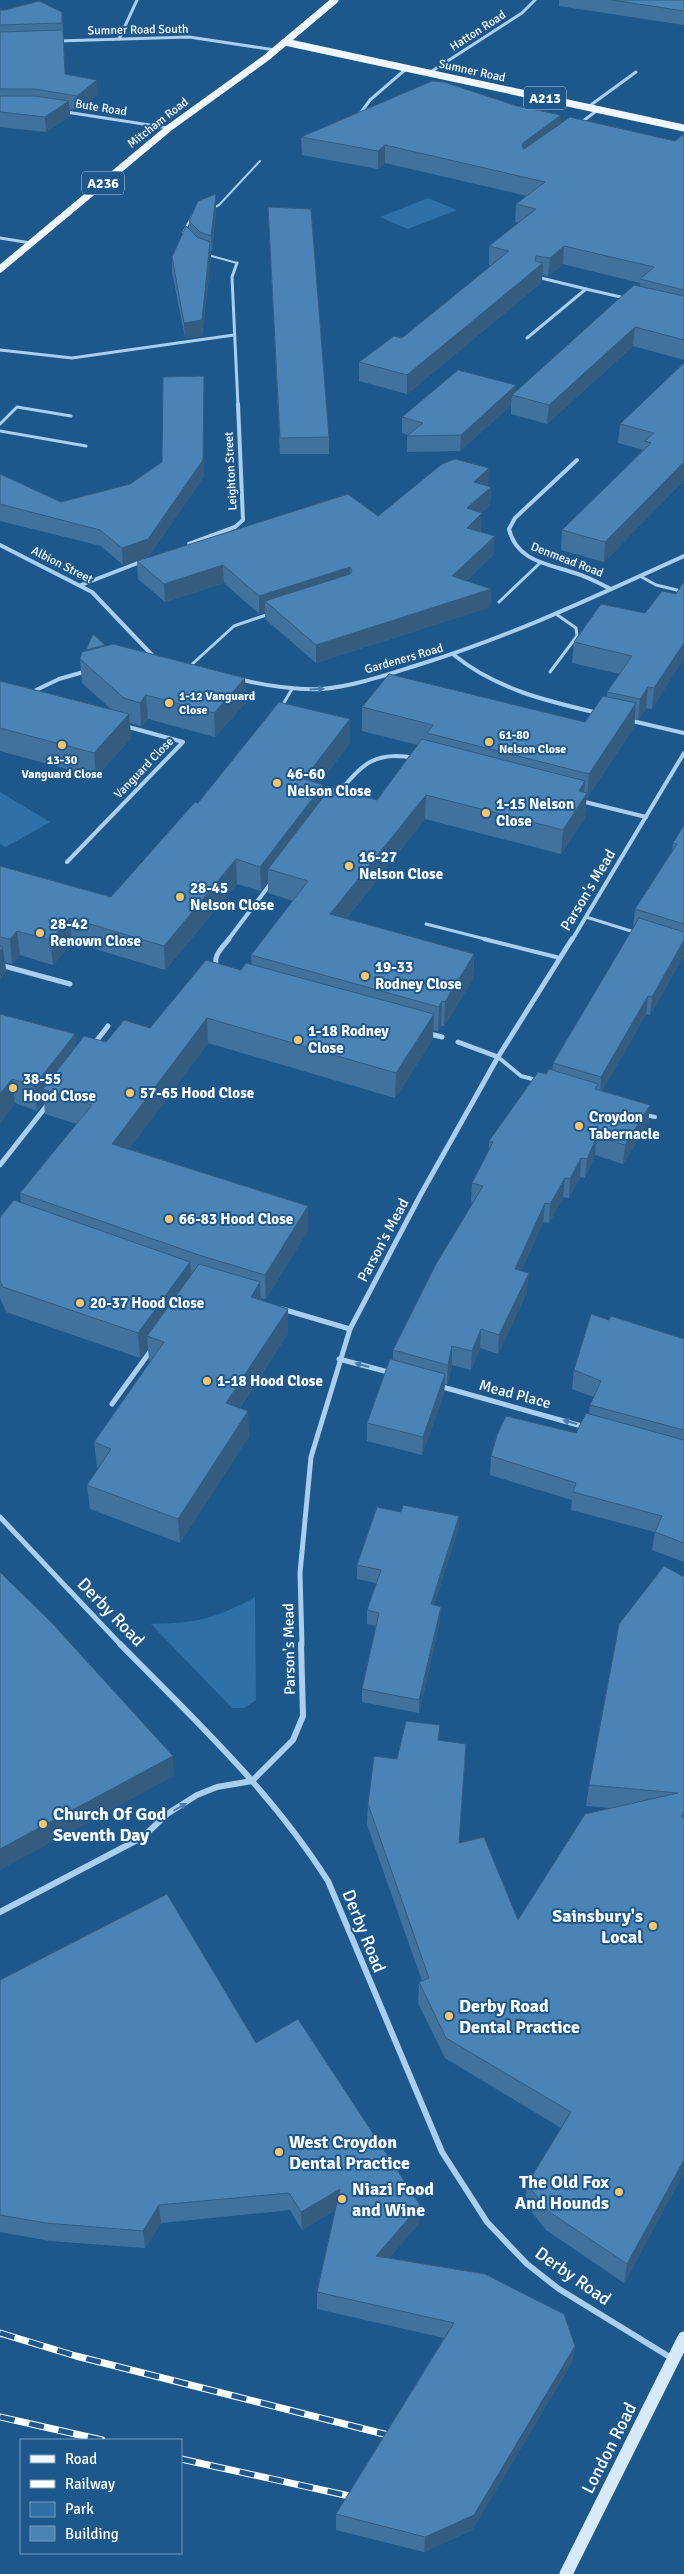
<svg xmlns="http://www.w3.org/2000/svg" width="684" height="2574" font-family="Signika,sans-serif">
<rect width="100%" height="100%" fill="#1d588c"/>
<g fill="#2d71a8">
<path d="M428,198L457,210L408,229L380,217Z"/>
<path d="M0,792L50,822L6,847L0,844Z"/>
<path d="M255,1597L256,1700L244,1708H232L151,1624C197,1623 215,1619 255,1597Z"/>
</g>
<g fill="none" stroke-linecap="round" stroke-linejoin="round">
<g stroke="#aaceed" stroke-width="2">
<path d="M213,208L219,205L260,161"/>
<path d="M185,238L183,233L192,216"/>
<path d="M208,255L237,263"/>
</g>
<g stroke="#aaceed" stroke-width="3">
<path d="M0,424L17,407L71,416"/>
<path d="M0,431L86,446"/>
<path d="M640,576L656,585L681,591"/>
<path d="M499,602L540,563"/>
<path d="M189,667L234,626L269,614"/>
<path d="M550,672L577,636L576,628L556,614"/>
<path d="M282,706L292,689"/>
<path d="M586,917L634,932"/>
<path d="M426,924L489,940"/>
</g>
<g stroke="#aaceed" stroke-width="4">
<path d="M484,939L560,958"/>
<path d="M498,1057L521,1076L536,1080"/>
<path d="M645,1115L655,1117"/>
</g>
<g stroke="#aaceed" stroke-width="3">
<path d="M119,39L137,0"/>
<path d="M58,41L189,37L275,50"/>
<path d="M429,73L522,13L535,0"/>
<path d="M588,107L636,72"/>
<path d="M66,112L169,128"/>
<path d="M357,118L370,100L406,69"/>
<path d="M579,124L599,109"/>
<path d="M0,238L31,243"/>
<path d="M237,263L232,277L238,406"/>
<path d="M537,277L586,289"/>
<path d="M527,338L586,289L625,298"/>
<path d="M0,350L72,358L234,335"/>
</g>
<g stroke="#aaceed" stroke-width="4">
<path d="M577,460L515,518L509,529C516,561 548,564 575,573C588,577 599,583 611,589"/>
<path d="M189,544L235,527L243,520L238,404"/>
<path d="M0,545L92,592L153,656"/>
<path d="M81,585L143,561"/>
<path d="M454,655C496,689 546,701 598,713"/>
<path d="M239,679C266,686 293,690 322,689C355,686 389,674 421,664C512,636 598,595 684,556"/>
<path d="M32,692L59,679L87,671"/>
<path d="M628,720L684,733"/>
<path d="M338,794C361,764 376,750 415,758"/>
<path d="M581,801L646,817"/>
<path d="M67,862L183,742L125,726"/>
<path d="M228,940L271,883"/>
<path d="M572,940L684,753"/>
</g>
<g stroke="#aaceed" stroke-width="5">
<path d="M0,965L70,984"/>
<path d="M217,968C212,956 222,948 229,939"/>
<path d="M426,1033L442,1037"/>
<path d="M458,1042L498,1057"/>
<path d="M94,1044L108,1026"/>
<path d="M0,1165L48,1104"/>
<path d="M282,1309L350,1329"/>
<path d="M339,1359L392,1373"/>
<path d="M439,1386L585,1427"/>
<path d="M112,1404L152,1349"/>
<path d="M0,1517L121,1645"/>
<path d="M302,1645L300,1573L311,1457L350,1329L421,1194L498,1057L572,939"/>
</g>
<g stroke="#aaceed" stroke-width="6">
<path d="M120,1644C194,1719 271,1791 328,1881L442,2152L487,2222L527,2264L559,2289L673,2359"/>
<path d="M252,1781L293,1740L303,1716L301,1644"/>
<path d="M0,1912L143,1837L167,1814L197,1795L217,1787L252,1781"/>
</g>
<path stroke="#d6e9f9" stroke-width="13" d="M566,2574L684,2338"/>
<g stroke="#f0f7ff" stroke-width="7">
<path d="M285,42L684,128"/>
<path d="M0,269L169,128L266,58L335,0"/>
</g>
<defs>
<g id="rail">
<path d="M0,2333L76,2356L392,2436"/>
<path d="M0,2417L102,2440"/>
<path d="M181,2459L354,2497"/>
</g>
</defs>
<use href="#rail" stroke="#fff" stroke-width="7"/>
<use href="#rail" stroke="#1d588c" stroke-width="5" stroke-dasharray="15" stroke-linecap="butt"/>
</g>
<g fill="#40729d">
<path d="M559,0H684V25L559,6Z"/>
<path d="M0,10L62,12L65,74L98,94L78,110L70,109V116L46,132L0,127Z"/>
<path d="M560,124L675,141L684,134V360L633,346L547,424L511,414V405L460,451L407,452V436L408,435L402,433V417L516,391L640,286V283L563,264L548,276L542,275V282L407,394L359,381V362L402,338L492,265H489V246L519,223L515,222L516,204L527,196L385,163L378,169L302,155L301,137Z"/>
<path d="M268,207L329,437V454H280Z"/>
<path d="M216,209L212,251H211V257L202,336L185,338L172,272V257L189,229V221Z"/>
<path d="M684,363V480L604,562L561,550L562,530L643,450L618,443L620,424Z"/>
<path d="M204,393V476L149,556L123,565L101,546L0,521V474L61,502L130,484L162,462Z"/>
<path d="M491,487L490,505L481,513V532L494,554L466,581L491,589L490,607L316,663L265,619V612L259,614L224,583L165,602L138,579L137,561L378,516Z"/>
<path d="M676,594L652,709L646,708L638,720L635,719L634,727L587,798H586L585,817L561,854L425,819L346,919L474,954L473,979L444,1026H441L438,1031L433,1030V1039L395,1098L208,1043L129,1149L308,1206V1230L266,1299L261,1298V1300L288,1309V1333L240,1408L249,1436L180,1543L90,1509L87,1485L99,1468L97,1467L94,1442L151,1362L149,1361L148,1348L140,1358L6,1312L0,1298V1217L21,1203L20,1193L77,1124L45,1114L44,1101L37,1111L15,1103L0,1123V1014L75,1034L76,1046L106,1042L150,1028L241,970L252,965L251,955L293,901L268,893V881L261,891L237,884L165,970L72,942L53,965L20,955L12,964L5,962L6,971L0,979V866L111,897L198,803L350,719V743L319,784L323,785V797L377,800L418,745L362,731V707L585,722L607,697V692L620,674L572,663L574,642L645,613Z"/>
<path d="M105,645V646L245,678L246,702L215,737L148,719L141,726L130,723L131,738L96,777L0,751V681L112,710L82,683L80,659L87,651L86,650Z"/>
<path d="M684,825V955L650,1015L646,1014L602,1091L650,1105L648,1124L623,1164L595,1155L585,1178L580,1177L569,1198L563,1197L549,1223L543,1222L521,1271L527,1292L498,1354L480,1348L471,1370L452,1365L447,1384H445L444,1393L422,1455L367,1441V1423L393,1360V1350L473,1203L471,1202L472,1183L489,1151V1141L546,1074L552,1070L553,1063L633,928L635,909L672,851L673,843Z"/>
<path d="M609,1320L684,1339V1562L652,1550L655,1532L571,1510L572,1500L490,1475L491,1456L576,1433L589,1414L590,1405L594,1397L572,1389L574,1370Z"/>
<path d="M401,1512L459,1516L458,1530L434,1605L440,1621L419,1713L362,1702V1689L376,1626L367,1624V1610L376,1583L357,1579V1565Z"/>
<path d="M684,1577V2172L624,2283L546,2230L525,2203L527,2184L561,2128L445,2058L418,2003L419,1982L422,1981L367,1825L368,1804L397,1759L439,1740L459,1843L518,1920L610,1808L586,1806L589,1785Z"/>
<path d="M0,1980L256,2043L420,2205L419,2223L389,2258L575,2346L572,2362L472,2530L424,2552L336,2530V2514L444,2338L317,2309V2292L335,2210L302,2230L290,2210L161,2223L145,2248L50,2241L0,2232Z"/>
</g>
<g fill="#345c7f">
<path d="M97,80L98,94L78,110L77,96Z"/>
<path d="M69,101L70,116L46,132L45,117Z"/>
<path d="M561,115L560,133L521,164L522,146L523,143Z"/>
<path d="M385,145V163L378,169V151Z"/>
<path d="M216,194V209L212,251L211,236Z"/>
<path d="M210,242L211,257L202,336L185,338L184,323Z"/>
<path d="M564,246L563,264L548,276L550,258Z"/>
<path d="M543,263L542,282L407,394V375Z"/>
<path d="M635,327L633,346L547,424L549,405Z"/>
<path d="M204,376V476L149,556L123,565L122,548Z"/>
<path d="M516,385L515,396L512,395L511,405L460,451L461,435Z"/>
<path d="M684,462V480L604,562L605,542Z"/>
<path d="M489,468L488,486L474,482Z"/>
<path d="M491,487L490,505L466,527L467,508Z"/>
<path d="M482,513L481,531L466,546L467,528Z"/>
<path d="M495,536L494,554L451,595L452,576Z"/>
<path d="M223,565L224,583L165,602L164,584Z"/>
<path d="M350,567V586L265,601V612L259,614V596Z"/>
<path d="M491,589L490,607L316,663V645Z"/>
<path d="M684,643V659L652,709L654,688Z"/>
<path d="M105,645L107,662L88,667L86,650Z"/>
<path d="M245,678L246,702L215,737L214,713Z"/>
<path d="M648,687L646,708L638,720L640,699Z"/>
<path d="M146,695L148,719L141,726L140,703Z"/>
<path d="M636,703L634,727L587,798L589,774Z"/>
<path d="M129,714L131,738L96,777L94,753Z"/>
<path d="M350,719V743L305,803L304,779Z"/>
<path d="M585,781L584,798L587,793L585,817L561,854L563,830L579,791Z"/>
<path d="M323,785V809L268,869V881L261,891L260,867Z"/>
<path d="M426,795L425,819L330,939V914Z"/>
<path d="M236,859L237,884L165,970L164,946Z"/>
<path d="M70,918L72,942L53,965L50,940Z"/>
<path d="M17,931L20,955L12,964L10,939Z"/>
<path d="M684,940V955L650,1015L652,997Z"/>
<path d="M3,947L6,971L0,979V951Z"/>
<path d="M474,954L473,979L444,1026L445,1002Z"/>
<path d="M648,996L646,1014L600,1096L601,1077Z"/>
<path d="M442,1001L441,1026L438,1031L439,1007Z"/>
<path d="M434,1014L433,1039L395,1098L396,1073Z"/>
<path d="M207,1018L208,1043L115,1168L112,1144Z"/>
<path d="M75,1034L77,1058L43,1089L44,1101L37,1111L34,1086Z"/>
<path d="M12,1079L15,1103L0,1123V1094Z"/>
<path d="M650,1105L648,1124L623,1164L625,1145Z"/>
<path d="M597,1136L595,1155L585,1178L587,1159Z"/>
<path d="M581,1158L580,1177L569,1198L570,1179Z"/>
<path d="M565,1178L563,1197L549,1223L550,1204Z"/>
<path d="M545,1203L543,1222L513,1288L515,1269Z"/>
<path d="M308,1206V1230L266,1299L265,1275Z"/>
<path d="M190,1262L192,1286L147,1336L148,1348L140,1358L138,1333Z"/>
<path d="M529,1273L527,1292L498,1354L499,1335Z"/>
<path d="M260,1282L261,1307L251,1297Z"/>
<path d="M288,1309V1333L227,1428L226,1403Z"/>
<path d="M481,1329L480,1348L471,1370L472,1351Z"/>
<path d="M452,1346V1365L447,1384L448,1365Z"/>
<path d="M445,1374L444,1393L422,1455L423,1437Z"/>
<path d="M248,1411L249,1436L180,1543L178,1519Z"/>
<path d="M459,1516L458,1530L430,1618L431,1604Z"/>
<path d="M441,1607L440,1621L419,1713V1700Z"/>
<path d="M173,1756L174,1776L0,1870V1849Z"/>
<path d="M684,2160V2172L624,2283L627,2264Z"/>
<path d="M340,2189V2207L302,2230L301,2212Z"/>
<path d="M159,2205L161,2223L145,2248L143,2231Z"/>
<path d="M420,2205L419,2223L376,2274V2256Z"/>
<path d="M575,2346L572,2362L472,2530L424,2552L425,2537Z"/>
</g>
<g fill="#4a84b6" stroke="#345c7f">
<path d="M612,0H684V11Z"/>
<path d="M39,1L62,12V23L0,25V10H5Z"/>
<path d="M63,30L65,74L97,80L77,96L35,89H0V32Z"/>
<path d="M432,81L444,82L517,106L561,115L523,143L522,146L524,149L570,117L675,141L684,134V290L640,279L654,267L564,246L550,258L536,256L535,261L543,263L407,375L359,362L394,336L402,338L509,251L489,246L536,209L516,204L545,182L385,145L378,151L301,137Z"/>
<path d="M0,96H34L69,101L45,117L0,112Z"/>
<path d="M216,194L211,236L200,232L189,221L198,201Z"/>
<path d="M268,207L311,209L329,437L280,438Z"/>
<path d="M186,226L197,237L210,242L202,320L184,323L172,257Z"/>
<path d="M634,285L684,296V340L635,327L549,405L512,395Z"/>
<path d="M684,363V462L605,542L562,530L651,443L645,441L654,433L620,424Z"/>
<path d="M458,370L516,385L461,435L407,436L423,423L402,417Z"/>
<path d="M204,376L203,460L148,539L122,548L100,530L0,504V474L61,502L130,484L162,462L163,377Z"/>
<path d="M455,459L489,468L474,482L491,487L467,508L482,513L467,528L495,536L452,576L491,589L316,645L265,601L350,574L352,571L350,567L259,596L223,565L164,584L137,561L348,494L378,516L442,464Z"/>
<path d="M684,581V643L654,688L648,687L640,699L607,692L632,656L574,642L601,604L645,613L662,591L676,594Z"/>
<path d="M93,634L105,645L86,650Z"/>
<path d="M113,644L245,678L214,713L146,695L140,703L124,698L80,659L82,652Z"/>
<path d="M389,674L585,722L603,696L636,703L589,774L427,733L433,725L362,707Z"/>
<path d="M0,681L129,714L94,753L0,728Z"/>
<path d="M279,702L350,719L304,779L323,785L260,867L236,859L164,946L70,918L50,940L17,931L10,939L0,937V866L111,897L195,802L198,803Z"/>
<path d="M422,739L585,781L579,791L587,793L563,830L426,795L330,914L474,954L445,1002L442,1001L439,1007L251,955L308,881L268,869L331,787L377,800Z"/>
<path d="M684,825V924L635,909L677,844L673,843Z"/>
<path d="M639,918L684,932V940L652,997L648,996L601,1077L553,1063Z"/>
<path d="M0,946L3,947L0,951Z"/>
<path d="M206,960L241,970L246,963L434,1014L396,1073L207,1018L112,1144L308,1206L265,1275L199,1255L20,1193L92,1105L43,1089L84,1036L106,1042L124,1020L150,1028Z"/>
<path d="M0,1014L75,1034L34,1086L12,1079L0,1094Z"/>
<path d="M549,1069L598,1084L595,1089L650,1105L625,1145L597,1136L587,1159L581,1158L570,1179L565,1178L550,1204L545,1203L515,1269L529,1273L499,1335L481,1329L472,1351L452,1346L448,1365L393,1350L436,1264L483,1186L472,1183L493,1142L489,1141L538,1072L546,1074Z"/>
<path d="M14,1200L190,1262L138,1333L3,1287L0,1281V1217Z"/>
<path d="M199,1264L260,1282L251,1297L288,1309L226,1403L248,1411L178,1519L87,1485L111,1449L94,1442L164,1342L147,1336Z"/>
<path d="M591,1314L609,1320L611,1316L684,1339V1430L590,1405L601,1381L574,1370Z"/>
<path d="M390,1359L445,1374L423,1437L367,1423Z"/>
<path d="M586,1413L684,1440V1543L655,1532L662,1516L573,1492L576,1483L491,1456L497,1435L506,1416L576,1433Z"/>
<path d="M403,1505L459,1516L431,1604L441,1607L419,1700L362,1689L379,1613L367,1610L381,1570L357,1565L377,1507L401,1512Z"/>
<path d="M664,1566L684,1577V1812L681,1816L684,1818V2160L627,2264L548,2211L527,2184L571,2112L446,2038L419,1982L429,1978L368,1804L374,1756L397,1759L406,1721L440,1725L438,1740L466,1744L459,1843L484,1837L518,1920L585,1814L678,1793L589,1785L619,1624Z"/>
<path d="M0,1572L52,1623L173,1756L0,1849Z"/>
<path d="M167,1894L256,2043L298,2019L420,2205L376,2256L485,2274L564,2314L575,2346L474,2515L425,2537L336,2514L454,2323L317,2292L340,2189L301,2212L289,2193L159,2205L143,2231L46,2223L0,2215V1980Z"/>
</g>
<defs><path id="oneway-solid" d="M-6-.8H1V-3.2L6.5 0L1 3.2V.8H-6Z" transform="scale(1.25)"/></defs>
<g fill="#477ba9">
<use href="#oneway-solid" transform="translate(317 689) rotate(-4)"/>
<use href="#oneway-solid" transform="translate(362 1365) rotate(-165)"/>
<use href="#oneway-solid" transform="translate(570 1422) rotate(-165)"/>
<use href="#oneway-solid" transform="translate(180 1807) rotate(-30)"/>
</g>
<g fill="#fcc368" stroke="#1d588c" stroke-width="2">
<circle cx="169" cy="703" r="5"/>
<circle cx="489" cy="742" r="5"/>
<circle cx="62" cy="745" r="5"/>
<circle cx="277" cy="783" r="5"/>
<circle cx="486" cy="813" r="5"/>
<circle cx="349" cy="866" r="5"/>
<circle cx="180" cy="897" r="5"/>
<circle cx="40" cy="933" r="5"/>
<circle cx="365" cy="976" r="5"/>
<circle cx="298" cy="1040" r="5"/>
<circle cx="13" cy="1088" r="5"/>
<circle cx="130" cy="1093" r="5"/>
<circle cx="579" cy="1126" r="5"/>
<circle cx="169" cy="1219" r="5"/>
<circle cx="80" cy="1303" r="5"/>
<circle cx="207" cy="1381" r="5"/>
<circle cx="43" cy="1824" r="5"/>
<circle cx="653" cy="1926" r="5"/>
<circle cx="449" cy="2016" r="5"/>
<circle cx="279" cy="2152" r="5"/>
<circle cx="619" cy="2192" r="5"/>
<circle cx="342" cy="2199" r="5"/>
</g>
<g text-anchor="middle" dominant-baseline="central" stroke-width="4" stroke-linejoin="round" paint-order="stroke">
<g font-size="12" fill="#fff" stroke="#1d588c">
<text transform="translate(138 30) rotate(-1)">Sumner Road South</text>
<text transform="translate(478 31) rotate(-33)">Hatton Road</text>
<text transform="translate(472 71) rotate(12)">Sumner Road</text>
<text transform="translate(101 108) rotate(9)">Bute Road</text>
<text transform="translate(158 123) rotate(-38)">Mitcham Road</text>
<text transform="translate(231 471) rotate(-93)">Leighton Street</text>
<text transform="translate(567 560) rotate(21)">Denmead Road</text>
<text transform="translate(62 565) rotate(27)">Albion Street</text>
<text transform="translate(404 659) rotate(-16)">Gardeners Road</text>
<text transform="translate(144 768) rotate(-46)">Vanguard Close</text>
</g>
<g font-size="12" font-weight="bold" fill="#fff" stroke="#1d588c" text-anchor="start">
<text x="179" y="696">1-12 Vanguard<tspan x="179" dy="14">Close</tspan></text>
<text x="499" y="735">61-80<tspan x="499" dy="14">Nelson Close</tspan></text>
<text x="62" y="760" text-anchor="middle">13-30<tspan x="62" dy="14">Vanguard Close</tspan></text>
</g>
<g fill="#1d588c" stroke="#bbcddc" stroke-width="1">
<rect x="524" y="86.5" width="42" height="23" rx="4"/>
<rect x="82" y="171.5" width="42" height="23" rx="4"/>
</g>
<g font-size="14" font-weight="bold" fill="#fff">
<text x="545" y="98">A213</text>
<text x="103" y="183">A236</text>
</g>
<g font-size="15" font-weight="bold" fill="#fff" stroke="#1d588c" text-anchor="start">
<text x="287" y="774">46-60<tspan x="287" dy="17">Nelson Close</tspan></text>
<text x="496" y="804">1-15 Nelson<tspan x="496" dy="17">Close</tspan></text>
<text x="359" y="857">16-27<tspan x="359" dy="17">Nelson Close</tspan></text>
<text x="190" y="888">28-45<tspan x="190" dy="17">Nelson Close</tspan></text>
<text x="50" y="924">28-42<tspan x="50" dy="17">Renown Close</tspan></text>
<text x="375" y="967">19-33<tspan x="375" dy="17">Rodney Close</tspan></text>
<text x="308" y="1031">1-18 Rodney<tspan x="308" dy="17">Close</tspan></text>
<text x="23" y="1079">38-55<tspan x="23" dy="17">Hood Close</tspan></text>
<text x="140" y="1093">57-65 Hood Close</text>
<text x="589" y="1117">Croydon<tspan x="589" dy="17">Tabernacle</tspan></text>
<text x="179" y="1219">66-83 Hood Close</text>
<text x="90" y="1303">20-37 Hood Close</text>
<text x="217" y="1381">1-18 Hood Close</text>
</g>
<g font-size="15" fill="#fff" stroke="#1d588c">
<text transform="translate(588 890) rotate(-59)">Parson's Mead</text>
<text transform="translate(383 1240) rotate(-62)">Parson's Mead</text>
<text transform="translate(515 1394) rotate(15)">Mead Place</text>
<text transform="translate(289 1649) rotate(-91)">Parson's Mead</text>
</g>
<g font-size="18" fill="#fff" stroke="#1d588c">
<text transform="translate(111 1612) rotate(46)">Derby Road</text>
<text transform="translate(364 1931) rotate(68)">Derby Road</text>
<text transform="translate(573 2276) rotate(35)">Derby Road</text>
<text transform="translate(609 2448) rotate(-63)">London Road</text>
</g>
<g font-size="18" font-weight="bold" fill="#fff" stroke="#1d588c" text-anchor="start">
<text x="53" y="1814">Church Of God<tspan x="53" dy="21">Seventh Day</tspan></text>
<text x="643" y="1916" text-anchor="end">Sainsbury's<tspan x="643" dy="21">Local</tspan></text>
<text x="459" y="2006">Derby Road<tspan x="459" dy="21">Dental Practice</tspan></text>
<text x="289" y="2142">West Croydon<tspan x="289" dy="21">Dental Practice</tspan></text>
<text x="609" y="2182" text-anchor="end">The Old Fox<tspan x="609" dy="21">And Hounds</tspan></text>
<text x="352" y="2189">Niazi Food<tspan x="352" dy="21">and Wine</tspan></text>
</g>
</g>
<rect x="20" y="2439" width="162" height="115" fill="#1d588c" stroke="#779bba"/>
<rect x="30" y="2455" width="25" height="8" fill="#f0f7ff" stroke="#779bba"/>
<text x="65" y="2464" font-size="15" fill="#ffffff">Road</text>
<rect x="30" y="2480" width="25" height="8" fill="#ffffff" stroke="#779bba"/>
<text x="65" y="2489" font-size="15" fill="#ffffff">Railway</text>
<rect x="30" y="2502" width="25" height="15" fill="#2d71a8" stroke="#779bba"/>
<text x="65" y="2514" font-size="15" fill="#ffffff">Park</text>
<rect x="30" y="2526" width="25" height="15" fill="#4a84b6" stroke="#779bba"/>
<text x="65" y="2539" font-size="15" fill="#ffffff">Building</text>
</svg>
